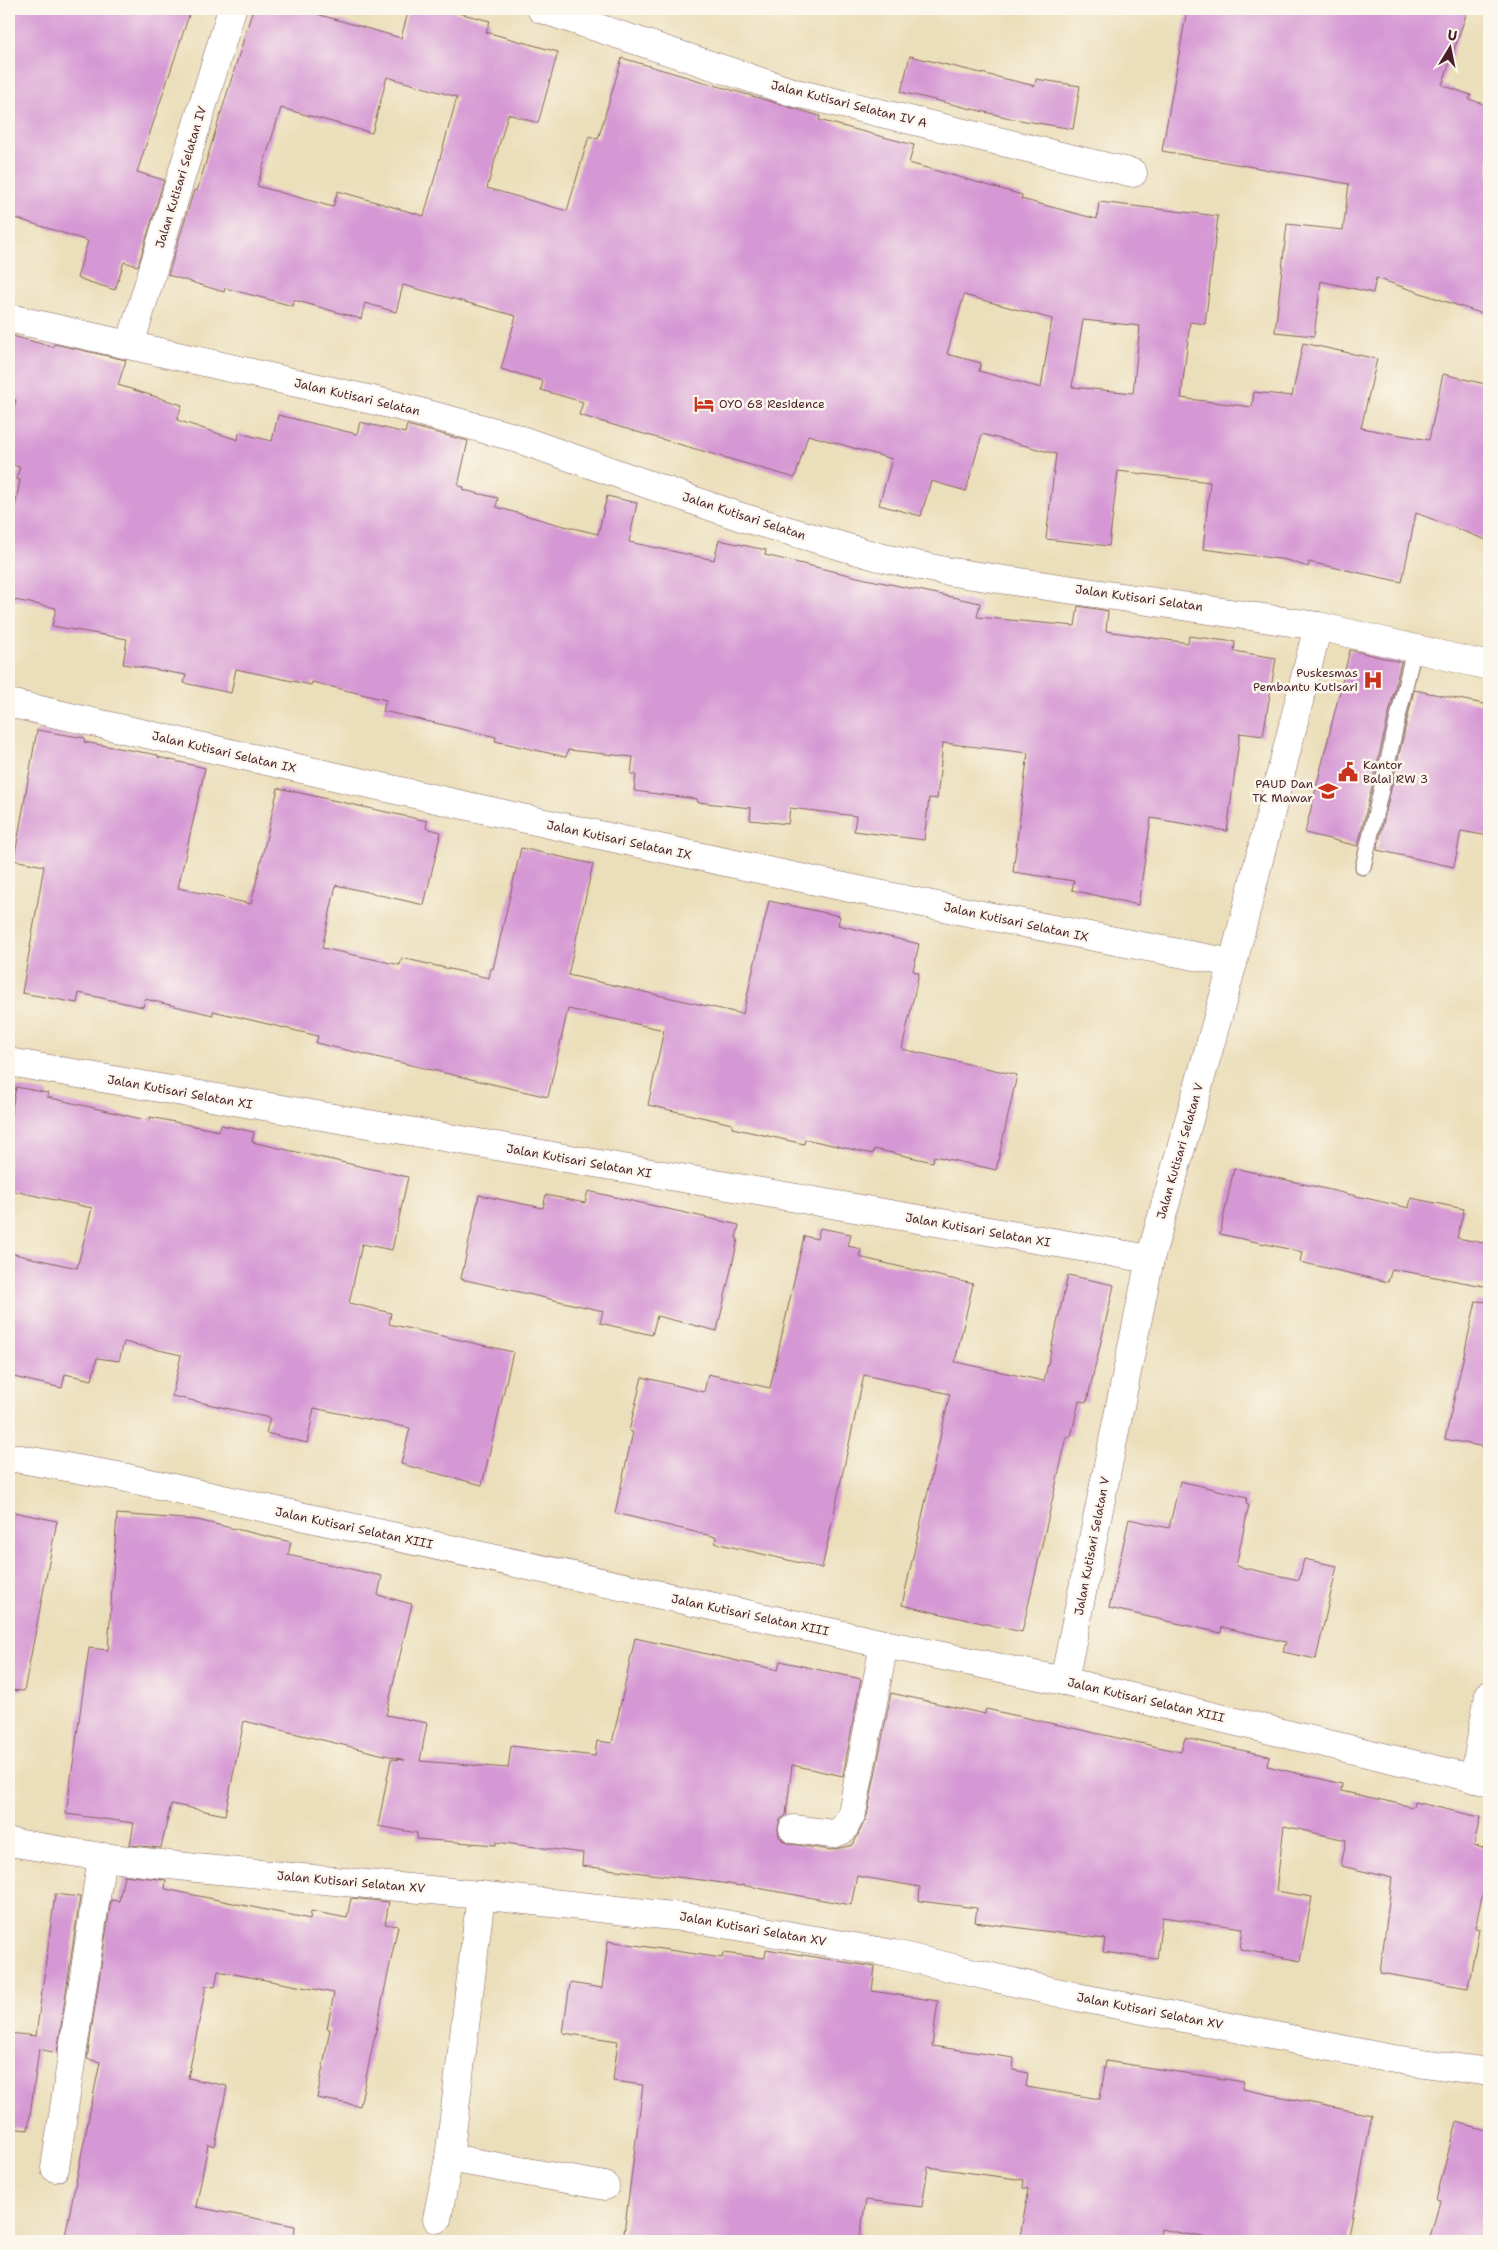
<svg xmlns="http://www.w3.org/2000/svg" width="1498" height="2250" font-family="'Shantell Sans',sans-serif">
<rect width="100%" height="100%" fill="#fbf7ec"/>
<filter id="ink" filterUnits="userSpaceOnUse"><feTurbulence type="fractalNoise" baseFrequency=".02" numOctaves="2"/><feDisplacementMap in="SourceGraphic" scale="10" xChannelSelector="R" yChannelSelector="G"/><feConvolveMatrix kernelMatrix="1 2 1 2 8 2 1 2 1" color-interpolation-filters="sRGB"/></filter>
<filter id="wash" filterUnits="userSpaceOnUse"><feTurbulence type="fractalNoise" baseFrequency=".0096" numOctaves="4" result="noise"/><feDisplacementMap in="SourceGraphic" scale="20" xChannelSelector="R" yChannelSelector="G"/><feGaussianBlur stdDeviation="1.12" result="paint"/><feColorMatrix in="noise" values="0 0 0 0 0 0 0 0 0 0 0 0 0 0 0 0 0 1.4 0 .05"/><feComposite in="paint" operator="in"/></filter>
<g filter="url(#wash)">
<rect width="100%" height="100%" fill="#ebdeba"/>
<g id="blocks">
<g fill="#d698d4" fill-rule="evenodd">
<path d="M9,9H191L137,172L164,180L138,266L124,262L115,290L77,278L88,241L9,216Z"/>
<path d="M253,9H299L401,38L409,9H443L490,21L486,32L558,52L538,123L508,114L487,188L567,211L589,136L598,139L622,58L820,116L819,120L914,145L909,163L1022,195L1021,199L1097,219L1099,202L1218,216L1205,324L1190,322L1181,398L1252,407L1254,392L1292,396L1303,343L1377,359L1361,428L1429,440L1443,374L1489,385V541L1416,513L1402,582L1309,562L1308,567L1287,560L1203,549L1210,482L1118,471L1109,546L1046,539L1056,454L982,434L966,491L931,481L921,516L879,505L892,459L808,435L795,478L579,415L583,402L541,390L543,381L501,369L516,316L403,285L396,312L365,303L361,319L294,300L293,306L225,288L224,292L168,275L194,190L197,191ZM387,77L457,97L424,216L338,191L333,207L257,186L281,108L372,133ZM964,295L1052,319L1041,388L979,371L981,363L947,354ZM1083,320L1140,326L1133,393L1072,387Z"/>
<path d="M1187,9H1468L1442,85L1471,95L1469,99L1489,106V316L1376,278L1373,293L1321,281L1314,336L1275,332L1287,224L1343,230L1349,184L1162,151Z"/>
<path d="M910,56L1035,86L1036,79L1080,86L1073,129L1014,119L901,92Z"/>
<path d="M9,335L53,347L54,344L126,360L118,385L182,405L177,420L238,440L239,433L272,441L278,415L357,434L360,422L405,433L407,425L468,441L458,486L464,487L463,490L498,498L496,507L560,525L598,534L607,496L637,503L629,542L714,560L719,540L766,550L765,555L866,579L980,603L977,617L1075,626L1078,606L1108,611L1106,631L1188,643L1189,636L1235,642L1234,651L1276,658L1263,736L1240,733L1227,831L1151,818L1138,905L1072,890L1074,881L1013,872L1028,753L943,743L937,799L929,798L924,840L854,831L856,816L790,808L788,824L750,820L751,808L697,802V799L634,791L636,775L631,774L633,757L568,750L566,757L495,741L496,737L383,711L386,700L312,682L311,685L236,669L231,693L184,683L186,675L123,664L127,639L52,626L56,608L9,599V541L20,480L16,479L20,467L9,464V425L16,400L9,398Z"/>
<path d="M1350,650L1401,662L1358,846L1305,833Z"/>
<path d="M1414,690L1489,705V836L1461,831L1454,867L1377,850Z"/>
<path d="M37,730L85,738L84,742L158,755V757L205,768L178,888L251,904L278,788L427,821L426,828L441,832L424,905L336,885L322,948L400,965L402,958L489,978L491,968L493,969L521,848L593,864L568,975L743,1014L769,901L840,916L838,925L919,944L913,971L919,973L902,1049L1017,1075L996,1170L934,1156L933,1162L874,1149L873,1154L805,1139L804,1144L732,1128V1124L648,1105L664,1030L568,1009L548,1097L316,1043L318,1036L213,1011V1015L145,999L143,1007L79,993L77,1003L22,993L44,866L14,860Z"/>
<path d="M16,1087L48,1093L47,1097L150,1121V1117L219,1131L221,1125L254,1132L252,1142L408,1177L392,1250L362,1244L349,1303L391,1313L389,1324L513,1352L482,1485L401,1464L410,1428L314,1408L307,1443L266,1433L270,1418L172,1396L181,1355L124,1342L119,1361L97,1358L92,1380L65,1374L62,1388L9,1376V1253L77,1268L92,1208L9,1190V1124Z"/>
<path d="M1234,1168L1409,1208L1411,1198L1464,1209L1457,1238L1489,1244V1287L1392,1269L1388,1282L1300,1262L1302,1252L1220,1234Z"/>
<path d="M588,1191L739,1225L736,1238L738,1239L717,1331L657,1316L652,1335L600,1323L603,1311L461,1279L479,1195L543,1208L546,1195L585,1203Z"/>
<path d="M820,1228L851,1234L848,1246L861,1249L859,1257L973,1284L955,1362L1044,1381L1068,1275L1114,1285L1087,1402L1079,1401L1071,1437L1067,1436L1022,1632L902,1605L950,1394L864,1375L822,1568L715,1543L716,1537L615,1513L633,1432L629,1431L642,1377L704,1392L708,1374L770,1388L804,1236L817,1239Z"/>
<path d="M1476,1301L1489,1302V1448L1445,1439Z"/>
<path d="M1180,1481L1247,1497L1246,1504L1249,1505L1236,1566L1299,1580L1304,1559L1337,1566L1316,1659L1283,1652L1286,1642L1222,1627L1221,1633L1109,1608L1129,1519L1169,1528Z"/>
<path d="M9,1511L57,1521L24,1691L9,1690Z"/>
<path d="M117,1514L197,1520L291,1542L288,1555L382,1576L378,1595L412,1604L386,1715L427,1723L420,1761L508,1768L511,1746L595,1756L597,1741L612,1743L635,1638L778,1670L780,1661L861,1679L843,1776L792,1765L786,1815L780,1820L778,1828L779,1836L783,1841L791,1844L831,1850L853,1845L867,1816L891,1693L985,1714L986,1709L1181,1752L1185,1738L1269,1756L1267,1766L1342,1784L1341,1791L1413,1807L1414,1802L1480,1817L1474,1846L1489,1849V1866L1475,1928L1479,1929L1468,1988L1380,1973L1392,1878L1341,1866L1346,1840L1284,1826L1276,1891L1312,1897L1300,1961L1240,1949L1243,1928L1162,1917L1157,1959L1103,1952L1105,1939L975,1922L977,1908L919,1901L920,1887L857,1876L851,1905L741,1885V1886L702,1880L582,1866L583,1853L496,1842V1845L417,1839V1833L378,1826L391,1759L405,1760L244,1721L225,1815L171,1804L161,1848L130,1845L134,1823L66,1814L89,1648L108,1650Z"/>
<path d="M124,1875L166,1880L165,1889L310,1919L311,1911L347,1918L351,1898L389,1902L385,1924L398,1926L360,2106L317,2098L330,2029H327L334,1993L218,1971L215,1987L206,1986L188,2078L227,2086L215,2146L208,2145L196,2207L295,2226L294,2241H64L100,2062L87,2059L111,1900L119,1901Z"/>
<path d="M55,1894L80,1897L57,2053L39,2049L28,2130L9,2128V2033L36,2036Z"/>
<path d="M608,1941L722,1958L723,1953L765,1958L766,1949L875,1967L872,1991L938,2001L932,2046L1014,2058L1013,2070L1028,2073L1026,2087L1100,2099L1106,2061L1244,2082L1242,2089L1372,2115L1348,2241H1222L1161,2229L1159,2241H1019L1029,2189L1023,2188L1024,2180L928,2167L922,2207L866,2200L859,2241H623L643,2085L613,2081L618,2041L563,2033L570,1983L602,1988Z"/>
<path d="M1456,2122L1489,2131V2241H1429L1440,2201L1436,2200Z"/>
</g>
</g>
</g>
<g filter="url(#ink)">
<use href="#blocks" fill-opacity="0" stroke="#82625d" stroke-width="1"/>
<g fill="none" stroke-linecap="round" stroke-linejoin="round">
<defs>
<path id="service" d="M1363,867L1414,649"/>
<g id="minor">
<path d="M541,9L792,92L1133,173"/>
<path d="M9,318L394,405L510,436L741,517L879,557L945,571L1318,626L1489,666"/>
<path d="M130,345L232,9"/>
<path d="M9,703C416,795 823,888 1233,963"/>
<path d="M9,1062L1150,1259"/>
<path d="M9,1457L118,1476L884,1644L1064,1681L1489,1782"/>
<path d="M1064,1681L1150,1259L1233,963L1318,626"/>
<path d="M1474,1779L1489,1695"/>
<path d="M793,1829L833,1834L843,1830L852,1813L884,1644"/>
<path d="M9,1842L102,1857L196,1868L441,1891L691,1918L894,1954L1077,1997L1387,2058L1489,2072"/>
<path d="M449,2158L605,2186"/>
<path d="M55,2168L102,1857"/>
<path d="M437,2219L449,2158L481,1895"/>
</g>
</defs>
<use href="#service" stroke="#82625d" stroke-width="17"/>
<use href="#minor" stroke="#82625d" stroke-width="29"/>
<use href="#service" stroke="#fff" stroke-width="15"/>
<use href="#minor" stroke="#fff" stroke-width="28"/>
</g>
</g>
<defs>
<symbol id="hotel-bare" viewBox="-9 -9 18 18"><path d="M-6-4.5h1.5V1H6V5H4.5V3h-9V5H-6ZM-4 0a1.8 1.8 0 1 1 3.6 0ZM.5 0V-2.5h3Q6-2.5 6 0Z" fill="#c8321e" stroke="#fbf7ec" stroke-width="2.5" paint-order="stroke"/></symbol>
<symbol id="hospital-bare" viewBox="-9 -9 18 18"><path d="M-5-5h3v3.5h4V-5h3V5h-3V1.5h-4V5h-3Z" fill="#c8321e" stroke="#fbf7ec" stroke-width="2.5" paint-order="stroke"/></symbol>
<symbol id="civic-bare" viewBox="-9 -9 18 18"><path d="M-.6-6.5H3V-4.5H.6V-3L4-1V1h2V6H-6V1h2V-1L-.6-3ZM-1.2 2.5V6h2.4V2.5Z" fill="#c8321e" stroke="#fbf7ec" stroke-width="2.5" paint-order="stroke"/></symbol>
<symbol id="school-bare" viewBox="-9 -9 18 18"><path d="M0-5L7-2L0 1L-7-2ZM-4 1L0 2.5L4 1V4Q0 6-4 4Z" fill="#c8321e" stroke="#fbf7ec" stroke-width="2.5" paint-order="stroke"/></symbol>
</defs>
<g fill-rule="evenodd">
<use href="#hotel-bare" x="690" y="390" width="28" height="28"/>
<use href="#hospital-bare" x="1359" y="666" width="28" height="28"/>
<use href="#civic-bare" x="1334" y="758" width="28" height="28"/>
<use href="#school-bare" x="1314" y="777" width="28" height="28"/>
</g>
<g text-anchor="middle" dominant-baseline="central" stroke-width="5" stroke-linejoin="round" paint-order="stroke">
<g font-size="12" fill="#4a1f2b" stroke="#fbf7ec">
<text transform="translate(849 104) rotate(14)">Jalan Kutisari Selatan IV A</text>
<text transform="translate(181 177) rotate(-73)">Jalan Kutisari Selatan IV</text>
<text transform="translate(357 397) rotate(13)">Jalan Kutisari Selatan</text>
<text transform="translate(744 516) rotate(18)">Jalan Kutisari Selatan</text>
<text transform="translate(1139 598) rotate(8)">Jalan Kutisari Selatan</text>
<text transform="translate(224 752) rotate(13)">Jalan Kutisari Selatan IX</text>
<text transform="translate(619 840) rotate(12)">Jalan Kutisari Selatan IX</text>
<text transform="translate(1016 922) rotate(12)">Jalan Kutisari Selatan IX</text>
<text transform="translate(180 1092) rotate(10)">Jalan Kutisari Selatan XI</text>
<text transform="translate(1180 1151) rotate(-74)">Jalan Kutisari Selatan V</text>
<text transform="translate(579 1161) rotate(10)">Jalan Kutisari Selatan XI</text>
<text transform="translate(978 1230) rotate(10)">Jalan Kutisari Selatan XI</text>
<text transform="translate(354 1528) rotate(12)">Jalan Kutisari Selatan XIII</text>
<text transform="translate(1092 1546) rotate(-79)">Jalan Kutisari Selatan V</text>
<text transform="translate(750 1615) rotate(12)">Jalan Kutisari Selatan XIII</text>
<text transform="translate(1146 1700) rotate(13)">Jalan Kutisari Selatan XIII</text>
<text transform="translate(351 1882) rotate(5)">Jalan Kutisari Selatan XV</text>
<text transform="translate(753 1929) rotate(10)">Jalan Kutisari Selatan XV</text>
<text transform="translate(1150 2011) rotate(11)">Jalan Kutisari Selatan XV</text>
</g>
<g font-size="12" fill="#4a1f2b" stroke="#fbf7ec" text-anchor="start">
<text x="719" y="404">OYO 68 Residence</text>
<text x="1358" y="673" text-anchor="end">Puskesmas<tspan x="1358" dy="14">Pembantu Kutisari</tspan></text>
<text x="1363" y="765">Kantor<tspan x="1363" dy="14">Balai RW 3</tspan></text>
<text x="1313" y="784" text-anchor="end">PAUD Dan<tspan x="1313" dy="14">TK Mawar</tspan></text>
</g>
</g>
<rect width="1498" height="2250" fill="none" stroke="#fbf7ec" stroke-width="30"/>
<g transform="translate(1450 48) rotate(10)" stroke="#fbf7ec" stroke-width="4" paint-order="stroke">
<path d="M0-4L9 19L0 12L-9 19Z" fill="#4a1f2b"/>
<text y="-8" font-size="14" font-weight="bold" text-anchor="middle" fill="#4a1f2b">U</text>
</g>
</svg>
